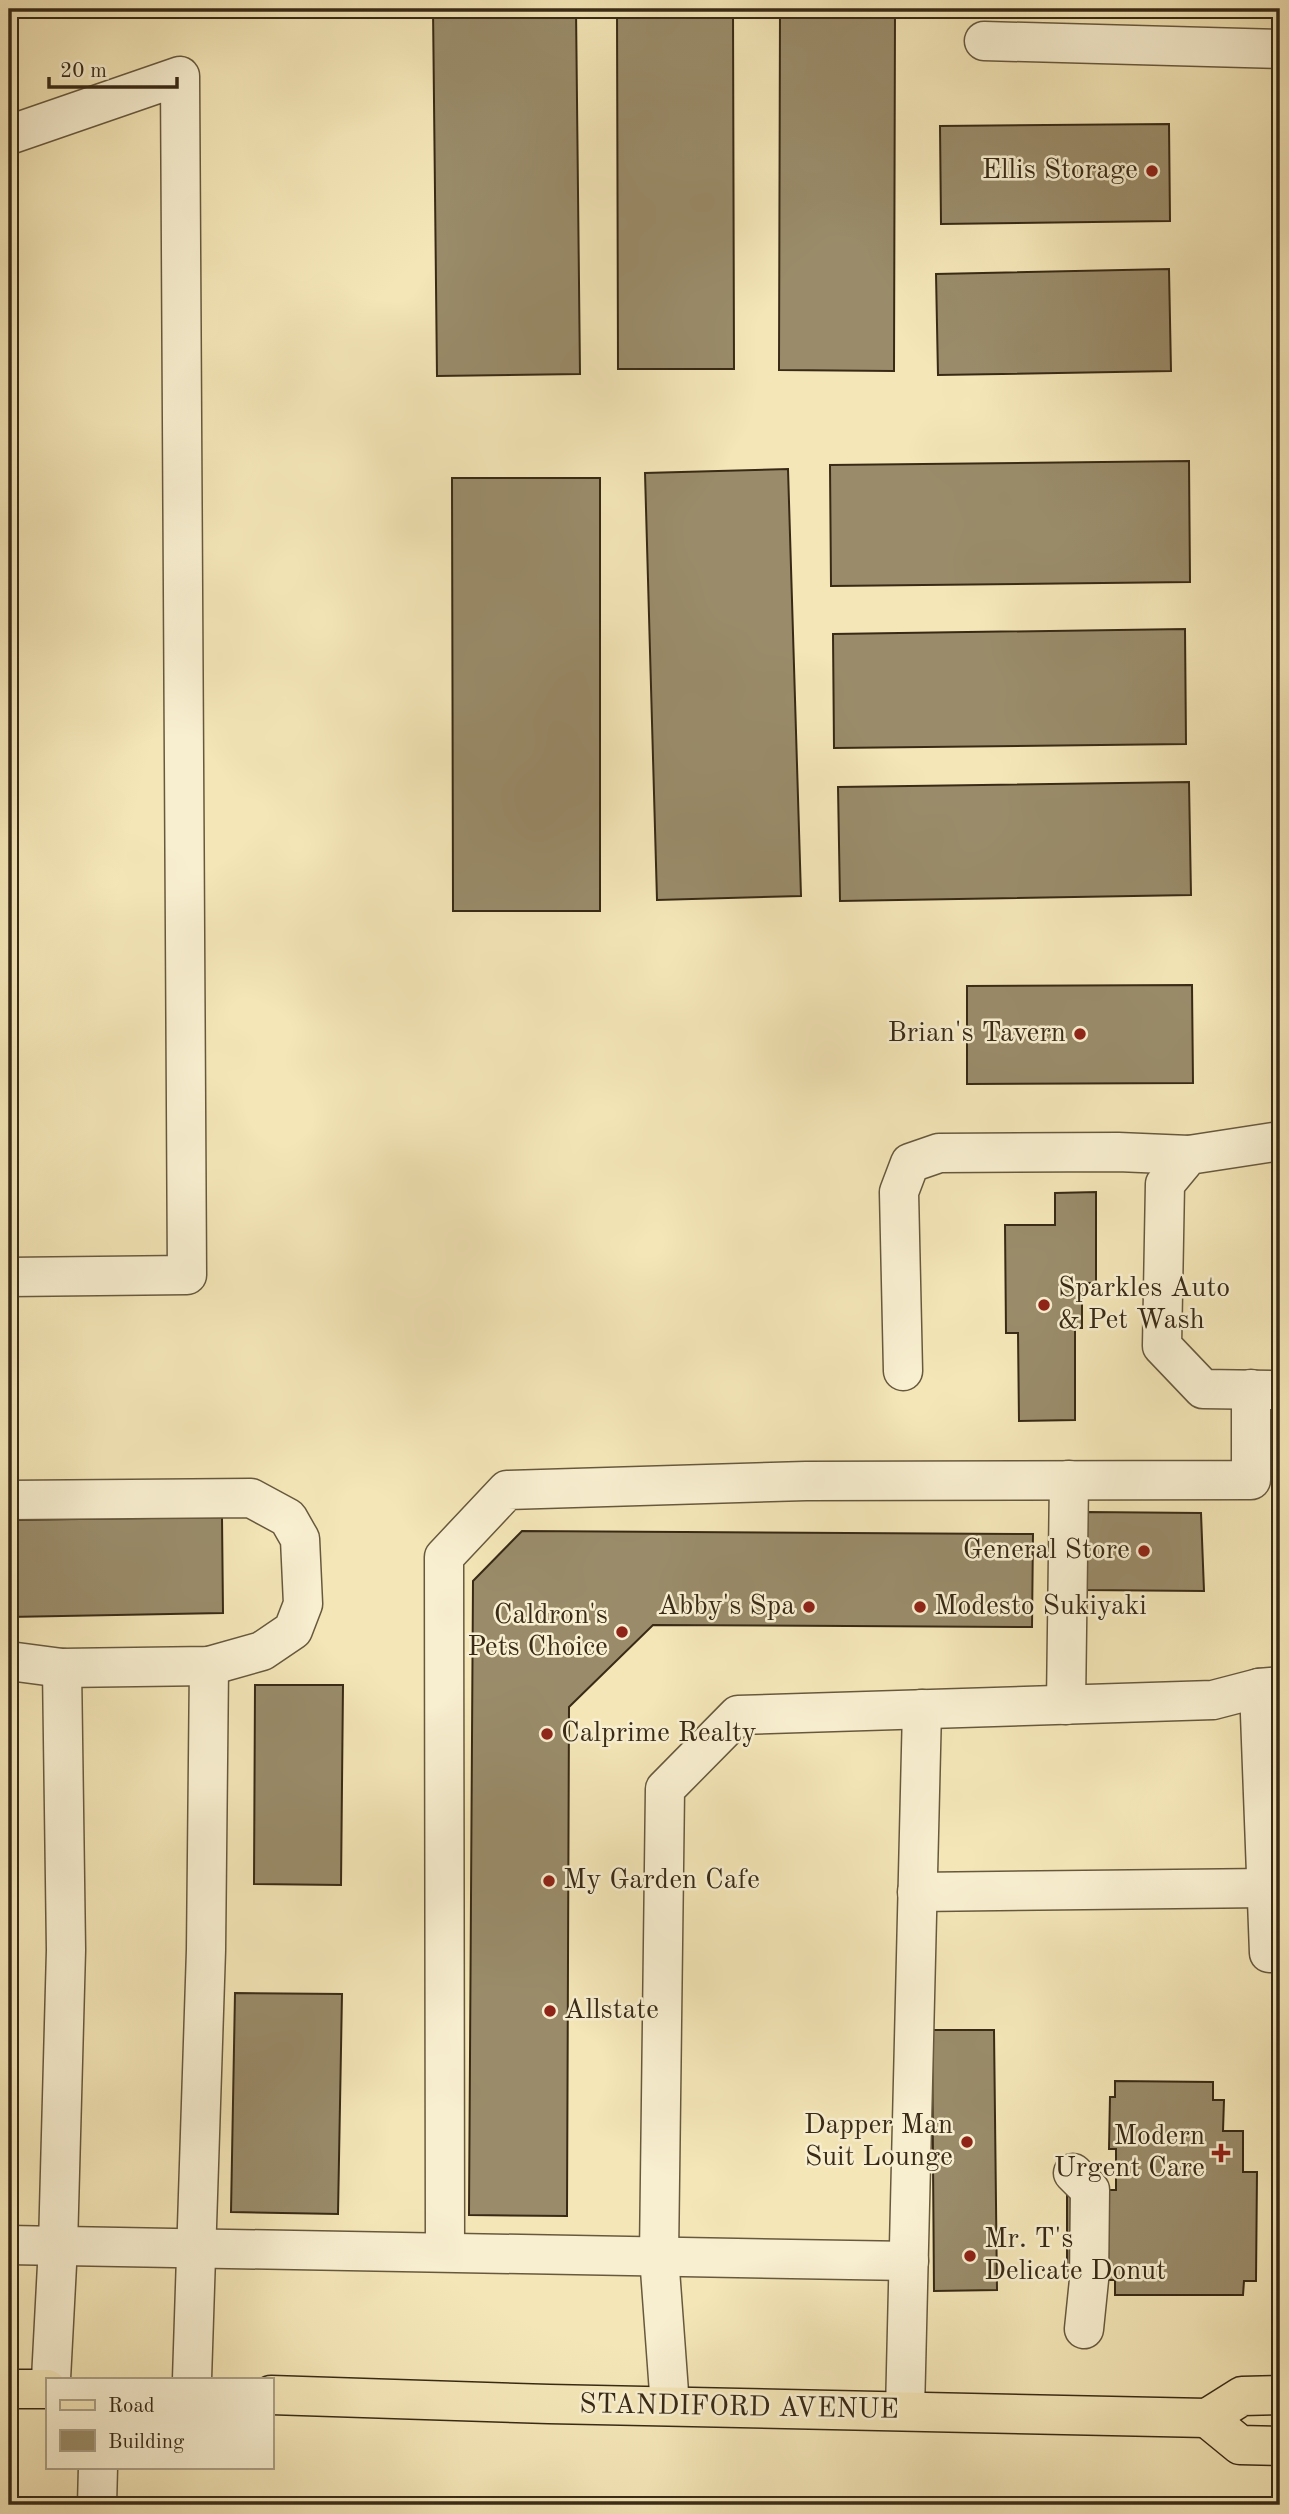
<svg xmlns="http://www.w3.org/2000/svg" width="1289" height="2514" font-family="'Old Standard TT',serif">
<rect width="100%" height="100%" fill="#f4e6b7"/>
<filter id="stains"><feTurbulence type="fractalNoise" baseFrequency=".00286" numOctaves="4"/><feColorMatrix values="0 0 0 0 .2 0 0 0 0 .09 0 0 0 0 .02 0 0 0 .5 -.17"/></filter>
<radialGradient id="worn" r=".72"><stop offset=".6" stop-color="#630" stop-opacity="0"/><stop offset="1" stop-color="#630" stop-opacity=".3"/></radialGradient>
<g fill="#9a8c6a" stroke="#382a16" stroke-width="2">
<path d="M433,9H576L580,374L437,376Z"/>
<path d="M617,9H733L734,369H618Z"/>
<path d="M780,9H895L894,371L779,370Z"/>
<path d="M1169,124L1170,221L941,224L940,126Z"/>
<path d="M1169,269L1171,371L938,375L936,274Z"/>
<path d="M1189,461L1190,582L831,586L830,465Z"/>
<path d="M788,469L801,896L657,900L645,473Z"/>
<path d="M452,478H600V911H453Z"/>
<path d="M1185,629L1186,744L834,748L833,634Z"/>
<path d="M1189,782L1191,895L840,901L838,787Z"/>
<path d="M1192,985L1193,1083L967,1084V986Z"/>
<path d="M1096,1192V1283H1082V1328H1075V1420L1019,1421L1018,1333H1006L1005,1225H1055V1193Z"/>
<path d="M1087,1512L1201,1513L1204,1591L1083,1590Z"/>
<path d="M222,1517L223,1613L9,1617V1520Z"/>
<path d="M522,1531L1033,1534L1032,1627L653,1625L569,1707L567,2216L469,2215L473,1581Z"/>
<path d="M255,1685H343L341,1885L254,1884Z"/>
<path d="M235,1993L342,1994L338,2214L231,2212Z"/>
<path d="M932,2030H994L997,2290L934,2291Z"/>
<path d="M1115,2081L1213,2082V2100H1224L1223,2131H1243V2172H1257L1256,2281H1244L1243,2295H1115V2280H1067V2190H1116V2149H1109L1110,2097H1115Z"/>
</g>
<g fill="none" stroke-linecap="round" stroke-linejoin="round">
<defs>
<g id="minor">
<path d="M984,41L1280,49"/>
<path d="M9,135L180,76L187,1275L9,1277"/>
<path d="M1280,1141L1189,1155L1165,1184L1162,1346L1203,1389L1280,1390"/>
<path d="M903,1371L899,1192L910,1163L939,1153L1118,1152L1189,1155"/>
<path d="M9,1500L251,1498L288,1518L300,1539L303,1604L293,1630L262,1651L209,1666L62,1668L9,1661"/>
<path d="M1259,1688L1269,1953H1280"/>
<path d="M1066,1705L1069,1480"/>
<path d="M917,1892L1267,1888"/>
<path d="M1073,2173L1090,2190L1089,2280L1084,2329"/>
<path d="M9,2245L909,2261"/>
<path d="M445,2252L444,1557L507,1490L806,1481L1251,1480V1389"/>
<path d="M51,2379L58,2246L66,1950L62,1668"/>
<path d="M192,2379L206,1950L209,1666"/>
<path d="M670,2406L659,2256L665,1789L738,1715L1213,1700L1259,1688L1280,1686"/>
<path d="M905,2411L922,1709"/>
<path d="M97,2505L98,2467"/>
</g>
<g id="major">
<path d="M9,2389H47"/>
<path d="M271,2395L549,2404L1207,2418L1242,2396L1280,2395"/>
<path d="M1207,2418L1240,2445L1280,2446"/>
</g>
</defs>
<use href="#minor" stroke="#67593e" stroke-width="41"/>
<use href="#major" stroke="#382a16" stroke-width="41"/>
<path stroke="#382a16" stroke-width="4.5" stroke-dasharray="5 3.5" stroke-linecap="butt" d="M9,16L20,9"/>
<use href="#minor" stroke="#f8efd0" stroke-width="38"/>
<use href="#major" stroke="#f4e6b7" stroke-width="38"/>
</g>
<g fill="#8f2418" stroke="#f8efd0" stroke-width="2.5">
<circle cx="1152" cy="171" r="7"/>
<circle cx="1080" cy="1034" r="7"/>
<circle cx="1044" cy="1305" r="7"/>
<circle cx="1144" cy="1551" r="7"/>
<circle cx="809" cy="1607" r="7"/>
<circle cx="920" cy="1607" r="7"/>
<circle cx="622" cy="1632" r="7"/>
<circle cx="547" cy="1734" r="7"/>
<circle cx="549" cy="1881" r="7"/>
<circle cx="550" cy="2011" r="7"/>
<circle cx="967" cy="2142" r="7"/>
<path d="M1217.5 2142.5h7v7h7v7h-7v7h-7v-7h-7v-7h7z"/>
<circle cx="970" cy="2256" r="7"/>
</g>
<g text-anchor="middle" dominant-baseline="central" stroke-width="5" stroke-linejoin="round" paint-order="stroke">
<g font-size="28" fill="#382a16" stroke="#f8efd0" text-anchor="end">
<text x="1138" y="171">Ellis Storage</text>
<text x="1066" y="1034">Brian's Tavern</text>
<text x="1058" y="1289" text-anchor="start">Sparkles Auto<tspan x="1058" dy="32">&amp; Pet Wash</tspan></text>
<text x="1130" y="1551">General Store</text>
<text x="795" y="1607">Abby's Spa</text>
<text x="934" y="1607" text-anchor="start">Modesto Sukiyaki</text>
<text x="608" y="1616">Caldron's<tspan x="608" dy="32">Pets Choice</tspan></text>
<text x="561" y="1734" text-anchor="start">Calprime Realty</text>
<text x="563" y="1881" text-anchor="start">My Garden Cafe</text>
<text x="564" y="2011" text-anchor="start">Allstate</text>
<text x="953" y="2126">Dapper Man<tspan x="953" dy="32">Suit Lounge</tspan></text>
<text x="1205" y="2137">Modern<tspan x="1205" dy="32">Urgent Care</tspan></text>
<text x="984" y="2240" text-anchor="start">Mr. T's<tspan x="984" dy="32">Delicate Donut</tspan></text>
</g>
<g font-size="28" fill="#382a16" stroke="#f8efd0">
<text transform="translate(739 2408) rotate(1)">STANDIFORD AVENUE</text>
</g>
</g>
<rect width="1289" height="2514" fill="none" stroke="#f4e6b7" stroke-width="35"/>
<rect x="10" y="10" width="1268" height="2493" fill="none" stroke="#382a16" stroke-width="3.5"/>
<rect x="18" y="18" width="1254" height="2479" fill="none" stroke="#382a16" stroke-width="2"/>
<rect x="46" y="2378" width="228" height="91" fill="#f8efd0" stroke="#aba086" stroke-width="2"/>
<rect x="60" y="2400" width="35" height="10" fill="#f4e6b7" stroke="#aba086" stroke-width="2"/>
<text x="108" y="2412" font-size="21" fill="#382a16">Road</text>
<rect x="60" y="2430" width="35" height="21" fill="#9a8c6a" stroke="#aba086" stroke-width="2"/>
<text x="108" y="2448" font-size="21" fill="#382a16">Building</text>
<path d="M49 77v10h128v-10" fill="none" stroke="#382a16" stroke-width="3.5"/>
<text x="60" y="77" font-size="21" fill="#382a16" stroke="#f8efd0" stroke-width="5" paint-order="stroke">20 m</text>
<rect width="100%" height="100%" filter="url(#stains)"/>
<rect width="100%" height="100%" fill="url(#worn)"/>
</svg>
